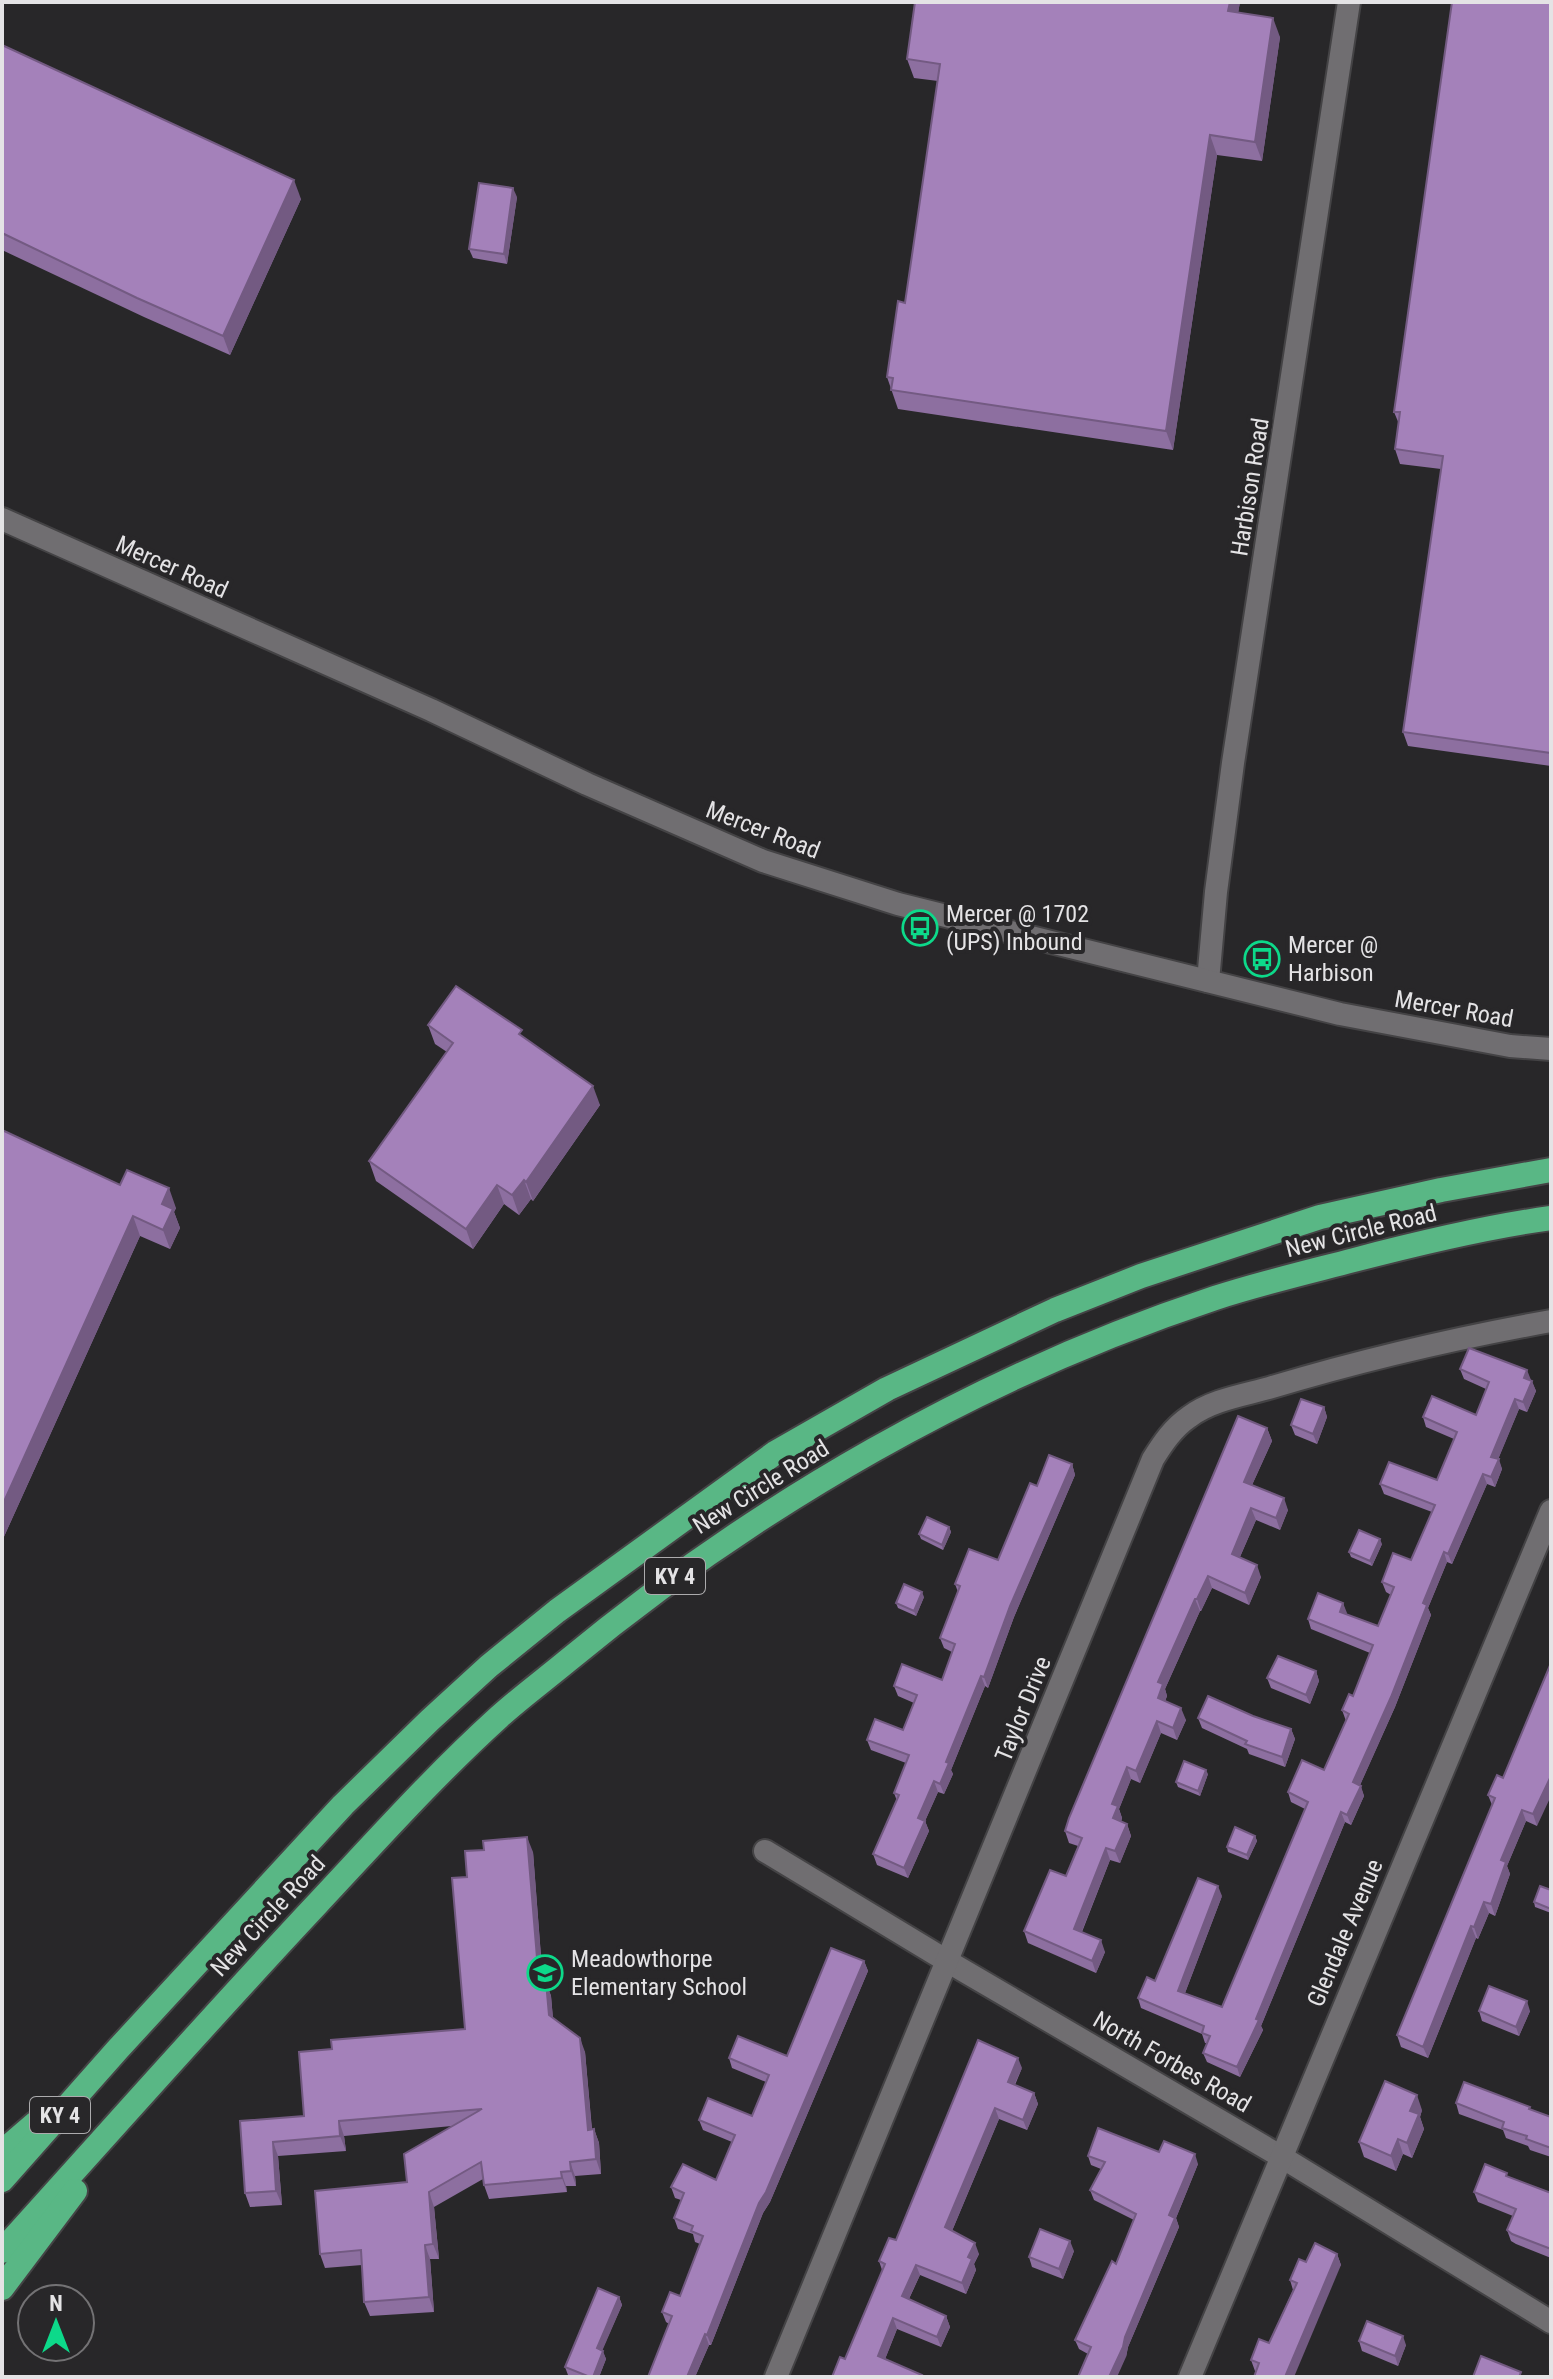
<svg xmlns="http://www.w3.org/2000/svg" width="1553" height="2379" font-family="'Roboto Condensed',sans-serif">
<rect width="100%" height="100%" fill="#282729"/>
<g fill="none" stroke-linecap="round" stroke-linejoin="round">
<defs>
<g id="minor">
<path d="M1208,981L1216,892L1233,763L1349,2"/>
<path d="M765,1851L947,1961L1280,2156L1551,2322"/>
<path d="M776,2377L1153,1459C1163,1443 1173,1428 1189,1417C1211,1400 1244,1395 1269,1388C1362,1360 1456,1338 1551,1321"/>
<path d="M1190,2377L1551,1511"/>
</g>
<path id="tertiary" d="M2,519L431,710L587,784L763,861L898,904L1340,1014L1510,1046L1551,1049"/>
<g id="motorway">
<path d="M2,2152L36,2123"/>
<path d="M2,2180L118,2049L343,1805L430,1720L489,1666L557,1611L775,1453L887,1389L1055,1310L1141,1276L1320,1217L1441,1190L1551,1170"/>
<path d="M2,2251C107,2135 211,2017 318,1903C377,1840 435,1775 499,1717C520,1698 543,1681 566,1662C757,1504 979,1376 1215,1298C1261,1283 1308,1272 1354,1260C1419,1243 1485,1227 1551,1218"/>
<path d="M2,2288L75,2191"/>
</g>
</defs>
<use href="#minor" stroke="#444345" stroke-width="26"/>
<use href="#tertiary" stroke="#444345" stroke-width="26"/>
<use href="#motorway" stroke="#444345" stroke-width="28"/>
<use href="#minor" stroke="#706e71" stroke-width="22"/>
<use href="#tertiary" stroke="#706e71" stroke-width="22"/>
<use href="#motorway" stroke="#59b785" stroke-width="24"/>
</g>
<g fill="#8d6fa0">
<path d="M1240,2L1238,13L1280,37L1262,161L1217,155L1173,450L898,409L887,377L905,303L938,81L914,78L907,59Z"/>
<path d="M1551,2V766L1408,746L1403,732L1441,469L1400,464L1395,449L1399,424L1394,412Z"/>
<path d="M2,45L301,199L230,355L144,317L2,250Z"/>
<path d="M517,197L507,264L473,258L469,249Z"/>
<path d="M428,1025L525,1038L600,1105L533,1201L531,1199L519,1215L504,1204L473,1249L376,1181L369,1161L447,1052L435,1044Z"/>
<path d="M2,1130L120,1185L176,1208L174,1212L180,1228L170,1249L140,1236L2,1541Z"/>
<path d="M1460,1369L1531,1380L1536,1391L1527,1412L1519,1409L1498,1459L1502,1469L1495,1487L1487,1484L1452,1564L1447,1562L1428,1608L1431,1615L1395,1707L1360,1785L1364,1796L1351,1825L1345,1822L1261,2026L1263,2030L1240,2077L1207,2062L1203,2053L1207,2043H1205L1202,2034L1141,2008L1138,1998L1155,1981L1222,1896L1185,1993L1222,2007L1305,1809L1291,1802L1288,1792L1324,1770L1346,1721L1342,1710L1353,1696L1370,1653L1311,1629L1308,1619L1343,1603L1346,1614L1378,1626L1391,1595L1386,1592L1382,1582L1411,1560L1432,1512L1384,1494L1380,1484L1437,1480L1454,1439L1426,1427L1423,1417L1476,1415L1486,1389L1464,1379Z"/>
<path d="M1324,1407L1327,1417L1317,1444L1295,1435L1291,1425Z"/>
<path d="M1267,1428L1272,1441L1252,1485L1288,1510L1280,1530L1256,1520L1240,1557L1261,1577L1249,1605L1212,1588L1201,1611H1200L1165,1689L1167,1696L1165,1701L1186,1720L1177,1740L1161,1733L1140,1783L1131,1779L1119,1809L1122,1818L1121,1822L1127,1824L1131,1836L1120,1863L1110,1860L1082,1932L1105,1952L1096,1973L1028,1943L1024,1931L1066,1876L1078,1846L1069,1843L1065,1831Z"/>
<path d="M1072,1464L1075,1475L1014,1617L988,1688L985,1686L951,1770L953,1774L944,1794L938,1792L925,1821L929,1831L908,1878L877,1865L873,1854L897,1801L894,1793L906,1763L871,1750L867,1740L903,1730L914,1703L898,1696L894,1686L942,1680L952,1652L944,1648L940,1638L958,1592L955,1584L998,1560L1037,1486Z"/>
<path d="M949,1527L951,1532L943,1550L921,1539L919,1534Z"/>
<path d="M1382,1544L1372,1566L1351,1557L1349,1552Z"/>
<path d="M924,1597L916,1616L898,1608L896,1603Z"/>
<path d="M1551,1663L1537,1826L1526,1821L1507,1866L1510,1874L1495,1916L1489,1913L1478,1939L1476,1938L1428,2058L1401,2047L1397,2035L1492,1805L1488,1795L1503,1778Z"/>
<path d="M1316,1671L1319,1681L1310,1704L1271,1688L1267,1678Z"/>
<path d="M1253,1716L1291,1729L1295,1739L1285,1767L1249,1754L1247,1749L1202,1728L1198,1718Z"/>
<path d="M1208,1774L1200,1796L1178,1787L1176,1782Z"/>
<path d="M1255,1836L1257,1841L1248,1860L1228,1852L1227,1847Z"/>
<path d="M533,1852L543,1982H546L551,1996L553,2019L585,2052L592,2129H594L599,2143L601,2174L575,2176L576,2186H566L567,2192L489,2199L484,2185L483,2179L434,2207L439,2259H430L434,2312L370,2316L364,2302L362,2265L325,2268L320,2254L407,2182L452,2126L344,2136L346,2151L278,2156L282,2205L250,2207L245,2193L240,2121L304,2116L332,2049L465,2029L467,1877Z"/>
<path d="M1551,1890V1913L1535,1907L1534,1902Z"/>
<path d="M864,1961L868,1971L770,2202L763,2213L711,2345H709L695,2377H648L669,2324L666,2322L662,2312L680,2296L700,2244L695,2242L693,2234L678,2229L674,2218L681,2200L675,2198L671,2187L716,2180L732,2142L703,2130L699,2120L752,2116L766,2082L732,2068L729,2058L787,2056Z"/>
<path d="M1479,2011H1530L1519,2036L1482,2021Z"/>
<path d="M1022,2068L1015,2085L1034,2093L1038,2104L1027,2130L999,2119L952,2231L979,2254L974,2264L976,2270L966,2294L920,2275L909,2299L946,2316L950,2327L941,2347L897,2329L885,2359L882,2270L879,2261L896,2240Z"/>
<path d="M1456,2103L1530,2110L1551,2117V2157L1530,2150L1528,2146L1506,2138L1503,2130L1459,2114Z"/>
<path d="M1422,2110L1420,2117L1424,2129L1412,2158L1403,2154L1396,2171L1364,2157L1359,2142Z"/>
<path d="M1159,2152L1198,2164L1176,2218L1179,2227L1128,2347L1126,2357L1088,2354L1079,2349L1075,2340L1116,2264L1134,2220L1094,2200L1090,2190L1101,2169L1091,2165L1088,2156Z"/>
<path d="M1508,2177L1551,2193V2258L1516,2244L1511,2241L1507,2230L1513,2216L1478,2202L1474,2192Z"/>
<path d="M1074,2251L1063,2279L1032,2267L1029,2257Z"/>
<path d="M1337,2254L1341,2265L1256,2371H1255L1251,2360L1269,2343L1293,2290L1290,2280L1306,2262Z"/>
<path d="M619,2297L622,2305L602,2350L606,2359L599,2377H573L568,2375L565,2367Z"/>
<path d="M1359,2341L1406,2345L1398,2366L1362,2351Z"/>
</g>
<g fill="#735a82">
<path d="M1230,2H1240L1235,31L1228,11Z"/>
<path d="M1273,18L1280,37L1262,161L1255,142Z"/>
<path d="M1210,135L1217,155L1173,450L1166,431Z"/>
<path d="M294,180L301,199L230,355L223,336Z"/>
<path d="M513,188L517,197L507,264L504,254Z"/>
<path d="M593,1086L600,1105L533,1201L526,1182Z"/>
<path d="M524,1180L531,1199L519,1215L512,1195Z"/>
<path d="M497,1185L504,1204L473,1249L466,1229Z"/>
<path d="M169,1188L176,1208L174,1212L180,1228L170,1249L163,1230L162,1204Z"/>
<path d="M133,1216L140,1236L2,1541V1506Z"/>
<path d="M1527,1370L1531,1380L1528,1388L1524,1378Z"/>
<path d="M1532,1381L1536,1391L1527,1412L1523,1402Z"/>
<path d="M1515,1399L1519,1409L1495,1467L1491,1457Z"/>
<path d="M1324,1407L1327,1417L1317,1444L1313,1434Z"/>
<path d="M1267,1428L1272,1441L1248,1494L1244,1482Z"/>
<path d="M1499,1459L1502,1469L1495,1487L1491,1477Z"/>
<path d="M1072,1464L1075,1475L1014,1617L988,1688L984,1677L1010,1606Z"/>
<path d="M1483,1474L1487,1484L1452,1564L1448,1554Z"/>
<path d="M1284,1498L1288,1510L1280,1530L1276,1518Z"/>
<path d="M1251,1508L1256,1520L1236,1566L1232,1554Z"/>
<path d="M949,1527L951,1532L943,1550L942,1545Z"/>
<path d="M1380,1539L1382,1544L1372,1566L1370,1561Z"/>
<path d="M1444,1552L1447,1562L1428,1608L1431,1615L1395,1707L1357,1792L1353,1782L1423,1603Z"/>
<path d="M1257,1565L1261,1577L1249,1605L1245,1593Z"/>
<path d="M1208,1576L1212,1588L1201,1611L1197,1599Z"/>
<path d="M922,1592L924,1597L916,1616L914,1611Z"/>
<path d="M1195,1599L1200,1611L1165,1689L1167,1696L1162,1710L1158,1698V1682Z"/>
<path d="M1343,1603L1347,1613L1344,1622L1340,1612Z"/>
<path d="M1316,1671L1319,1681L1310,1704L1306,1695Z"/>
<path d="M981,1676L985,1686L951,1770L953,1774L944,1794L940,1784L946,1762Z"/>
<path d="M1181,1708L1186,1720L1177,1740L1173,1728Z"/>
<path d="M1157,1721L1161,1733L1140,1783L1136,1771Z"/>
<path d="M1291,1729L1295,1739L1285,1767L1282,1757Z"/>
<path d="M1127,1767L1131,1779L1119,1809L1122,1818L1118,1830L1113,1818L1112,1804Z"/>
<path d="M1206,1770L1208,1774L1200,1796L1198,1791Z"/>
<path d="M1551,1776V1796L1537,1826L1533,1814Z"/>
<path d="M934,1781L938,1792L925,1821L929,1831L908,1878L904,1868L918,1818Z"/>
<path d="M1361,1786L1364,1796L1351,1825L1347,1815Z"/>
<path d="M1522,1810L1526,1821L1507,1866L1510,1874L1495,1916L1491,1904L1501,1860Z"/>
<path d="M1341,1812L1345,1822L1261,2026L1263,2030L1240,2077L1237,2067Z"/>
<path d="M1127,1824L1131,1836L1120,1863L1115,1851Z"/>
<path d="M1255,1836L1257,1841L1248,1860L1247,1855Z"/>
<path d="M527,1837L533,1852L544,1997L539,1982Z"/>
<path d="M1106,1848L1110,1860L1078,1941L1074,1929Z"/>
<path d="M1218,1886L1222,1896L1182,2001L1178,1991Z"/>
<path d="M1484,1902L1489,1913L1478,1939L1474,1927Z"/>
<path d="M1471,1926L1476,1938L1428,2058L1423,2047Z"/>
<path d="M1101,1940L1105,1952L1096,1973L1092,1961Z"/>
<path d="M864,1961L868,1971L770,2202L763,2213L711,2345L707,2335L759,2203Z"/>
<path d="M546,1982L551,1996L554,2030L549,2015Z"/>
<path d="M1527,2001L1530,2011L1519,2036L1516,2027Z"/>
<path d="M580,2038L585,2052L593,2144L588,2130Z"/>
<path d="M1018,2058L1022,2068L1011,2092L1008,2082Z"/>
<path d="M1034,2093L1038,2104L1027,2130L1023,2120Z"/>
<path d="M1417,2095L1422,2110L1420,2117L1424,2129L1412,2158L1407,2143L1410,2111Z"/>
<path d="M995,2108L999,2119L949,2238L945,2227Z"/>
<path d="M339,2121L344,2136L346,2151L340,2136Z"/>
<path d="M594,2129L599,2143L601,2174L596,2159Z"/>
<path d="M1398,2139L1403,2154L1396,2171L1391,2156Z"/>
<path d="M273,2142L278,2156L282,2205L276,2191Z"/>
<path d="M1195,2154L1198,2164L1176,2218L1179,2227L1128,2347L1126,2357L1117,2377H1109L1125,2337L1169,2215Z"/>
<path d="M570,2162L575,2176L576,2186L571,2171Z"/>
<path d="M561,2172L566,2186L567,2192L562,2178Z"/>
<path d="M429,2192L434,2207L439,2259L433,2244Z"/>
<path d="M1070,2241L1074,2251L1063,2279L1059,2269Z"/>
<path d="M975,2243L979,2254L974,2264L976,2270L966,2294L962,2283L968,2257Z"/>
<path d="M425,2245L430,2259L434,2312L429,2297Z"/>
<path d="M1337,2254L1341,2265L1294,2377H1285Z"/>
<path d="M916,2265L920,2275L905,2307L902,2296Z"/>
<path d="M619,2297L622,2305L600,2356L597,2348Z"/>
<path d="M946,2316L950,2327L941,2347L937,2337Z"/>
<path d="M893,2318L897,2329L882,2367L878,2356Z"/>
<path d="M705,2334L709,2345L695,2377H687Z"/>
<path d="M1403,2336L1406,2345L1398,2366L1395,2356Z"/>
<path d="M603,2351L606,2359L599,2377H593Z"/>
</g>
<g fill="#a481ba" stroke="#735a82" stroke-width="2">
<path d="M915,2H1230L1228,11L1273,18L1255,142L1210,135L1166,431L891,390L893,378L887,377L898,301L905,303L940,64L907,59Z"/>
<path d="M1452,2H1551V753L1403,732L1443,456L1395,449L1400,412H1394Z"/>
<path d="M2,45L294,180L223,336L137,298L2,233Z"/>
<path d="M479,183L513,188L504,254L469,249Z"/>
<path d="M456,986L522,1030L519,1034L593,1086L526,1182L524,1180L512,1195L497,1185L466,1229L369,1161L453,1043L428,1025Z"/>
<path d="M2,1130L120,1185L127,1170L169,1188L162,1204L173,1209L163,1230L133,1216L2,1506Z"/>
<path d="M1469,1348L1527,1370L1524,1378L1532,1381L1523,1402L1515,1399L1491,1457L1499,1459L1491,1477L1483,1474L1448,1554L1444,1552L1423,1603L1427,1605L1391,1697L1353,1782L1361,1786L1347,1815L1341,1812L1256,2019L1259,2020L1237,2067L1203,2053L1210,2036L1202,2033L1204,2026L1138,1998L1147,1977L1155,1981L1198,1878L1218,1886L1178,1991L1222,2007L1308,1802L1288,1792L1302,1760L1324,1770L1349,1714L1342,1710L1349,1694L1353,1696L1373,1645L1308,1619L1318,1593L1343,1603L1340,1612L1378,1626L1394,1587L1382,1582L1393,1553L1411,1560L1435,1505L1380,1484L1389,1462L1437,1480L1457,1432L1423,1417L1432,1396L1476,1415L1489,1382L1460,1369Z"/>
<path d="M1301,1399L1324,1407L1313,1434L1291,1425Z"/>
<path d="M1238,1416L1267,1428L1244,1482L1284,1498L1276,1518L1251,1508L1232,1554L1257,1565L1245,1593L1208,1576L1197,1599H1195L1158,1682L1163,1684L1158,1698L1181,1708L1173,1728L1157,1721L1136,1771L1127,1767L1112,1804L1118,1806L1113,1818L1127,1824L1115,1851L1106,1848L1074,1929L1101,1940L1092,1961L1024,1931L1050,1870L1066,1876L1082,1838L1065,1831L1069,1818Z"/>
<path d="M1049,1455L1072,1464L1010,1606L984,1677L981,1676L946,1762L949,1763L940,1784L934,1781L918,1818L925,1821L904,1868L873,1854L899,1795L894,1793L909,1755L867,1740L875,1719L903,1730L917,1695L894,1686L902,1664L942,1680L955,1644L940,1638L960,1586L955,1584L969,1549L998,1560L1030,1483L1037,1486Z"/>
<path d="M927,1517L949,1527L942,1545L919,1534Z"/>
<path d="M1359,1530L1380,1539L1370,1561L1349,1552Z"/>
<path d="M904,1584L922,1592L914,1611L896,1603Z"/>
<path d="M1278,1656L1316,1671L1306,1695L1267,1678Z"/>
<path d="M1551,1663V1776L1533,1814L1522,1810L1501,1860L1506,1862L1491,1904L1484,1902L1474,1927L1471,1926L1423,2047L1397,2035L1495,1798L1488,1795L1497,1775L1503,1778Z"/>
<path d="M1208,1696L1253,1716L1291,1729L1282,1757L1245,1744L1247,1741L1198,1718Z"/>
<path d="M1184,1761L1206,1770L1198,1791L1176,1782Z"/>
<path d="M1235,1827L1255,1836L1247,1855L1227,1847Z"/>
<path d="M527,1837L539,1982H546L549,2015L580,2038L588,2130L594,2129L596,2159L570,2162L571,2171L561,2172L562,2178L484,2185L481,2162L429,2192L433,2244L425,2245L429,2297L364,2302L361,2250L320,2254L315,2191L407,2182L404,2154L482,2109L339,2121L340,2136L273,2142L276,2191L245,2193L240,2121L304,2116L299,2052L332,2049L331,2040L465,2029L452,1878L467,1877L465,1851L484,1850L483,1841Z"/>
<path d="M1540,1886L1551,1890V1909L1534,1902Z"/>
<path d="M831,1948L864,1961L766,2192L759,2203L707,2335L705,2334L687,2377H648L672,2316L662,2312L670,2292L680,2296L703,2236L691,2231L693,2226L674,2218L684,2193L671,2187L683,2164L716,2180L735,2135L699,2120L708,2098L752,2116L769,2075L729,2058L738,2036L787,2056Z"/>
<path d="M1489,1986L1527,2001L1516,2027L1479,2011Z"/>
<path d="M978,2040L1018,2058L1008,2082L1034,2093L1023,2120L995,2108L945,2227L975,2243L968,2257L972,2259L962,2283L916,2265L902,2296L946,2316L937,2337L893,2318L878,2356L922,2375L921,2377H832L840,2357L845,2359L885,2264L879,2261L889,2238L896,2240Z"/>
<path d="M1385,2081L1417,2095L1410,2111L1419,2114L1407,2143L1398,2139L1391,2156L1359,2142Z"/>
<path d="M1464,2082L1530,2107L1529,2109L1551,2117V2148L1526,2139L1527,2136L1502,2128L1504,2122L1456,2103Z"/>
<path d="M1098,2128L1159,2152L1164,2141L1195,2154L1169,2215L1175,2218L1125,2337L1123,2347L1109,2377H1078L1091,2347L1075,2340L1112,2261L1116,2264L1136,2214L1090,2190L1105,2162L1088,2156Z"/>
<path d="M1485,2164L1507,2173L1506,2176L1551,2193V2249L1512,2234L1507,2230L1516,2209L1474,2192Z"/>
<path d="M1040,2229L1070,2241L1059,2269L1029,2257Z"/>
<path d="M1315,2243L1337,2254L1285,2377H1254L1259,2363L1251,2360L1259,2339L1269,2343L1297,2283L1290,2280L1299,2259L1306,2262Z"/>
<path d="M598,2288L619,2297L597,2348L603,2351L593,2377H590L565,2367Z"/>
<path d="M1367,2321L1403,2336L1395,2356L1359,2341Z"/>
<path d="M1481,2356L1521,2372L1519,2377H1473Z"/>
</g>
<defs>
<symbol id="bus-ring" viewBox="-11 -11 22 22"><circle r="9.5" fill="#282729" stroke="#0dd98a" stroke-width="1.5"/><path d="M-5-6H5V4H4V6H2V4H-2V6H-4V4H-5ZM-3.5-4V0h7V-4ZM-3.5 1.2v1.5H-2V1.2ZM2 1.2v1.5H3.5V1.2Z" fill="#0dd98a"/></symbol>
<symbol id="school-ring" viewBox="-11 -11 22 22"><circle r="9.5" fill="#282729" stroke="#0dd98a" stroke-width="1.5"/><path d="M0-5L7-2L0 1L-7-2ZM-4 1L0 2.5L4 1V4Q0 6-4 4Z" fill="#0dd98a"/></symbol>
</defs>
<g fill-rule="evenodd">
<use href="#bus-ring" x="900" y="908" width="40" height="40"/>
<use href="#bus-ring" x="1242" y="939" width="40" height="40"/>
<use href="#school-ring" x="525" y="1953" width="40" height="40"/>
</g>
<g text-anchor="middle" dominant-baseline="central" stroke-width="8" stroke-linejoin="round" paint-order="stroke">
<g fill="#282729" stroke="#acabad" stroke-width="2">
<rect x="645" y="1558" width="60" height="36" rx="6"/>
<rect x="30" y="2097" width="60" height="36" rx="6"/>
</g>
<g font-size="22" font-weight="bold" fill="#e4e3e5">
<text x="675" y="1576">KY 4</text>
<text x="60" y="2115">KY 4</text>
</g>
<g font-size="24" fill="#e4e3e5" stroke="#282729">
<text transform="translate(1250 487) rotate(-81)">Harbison Road</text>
<text transform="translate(172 567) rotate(24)">Mercer Road</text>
<text transform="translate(763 830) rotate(21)">Mercer Road</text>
<text transform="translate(1454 1009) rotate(10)">Mercer Road</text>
<text transform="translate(1361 1231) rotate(-14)">New Circle Road</text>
<text transform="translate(761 1487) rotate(-32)">New Circle Road</text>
<text transform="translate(1023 1709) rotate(-68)">Taylor Drive</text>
<text transform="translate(268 1916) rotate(-47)">New Circle Road</text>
<text transform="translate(1345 1933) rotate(-67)">Glendale Avenue</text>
<text transform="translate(1172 2062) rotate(30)">North Forbes Road</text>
</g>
<g font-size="24" fill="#e4e3e5" stroke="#282729" text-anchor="start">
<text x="946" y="914">Mercer @ 1702<tspan x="946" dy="28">(UPS) Inbound</tspan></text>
<text x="1288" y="945">Mercer @<tspan x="1288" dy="28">Harbison</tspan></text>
<text x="571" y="1959">Meadowthorpe<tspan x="571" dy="28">Elementary School</tspan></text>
</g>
</g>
<rect width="1553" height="2379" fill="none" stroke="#e4e3e5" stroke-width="8"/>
<g transform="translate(56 2323)"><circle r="38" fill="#282729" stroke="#737274" stroke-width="2"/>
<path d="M0-6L14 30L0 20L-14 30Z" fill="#0dd98a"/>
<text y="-12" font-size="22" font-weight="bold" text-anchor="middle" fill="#e4e3e5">N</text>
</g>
</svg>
